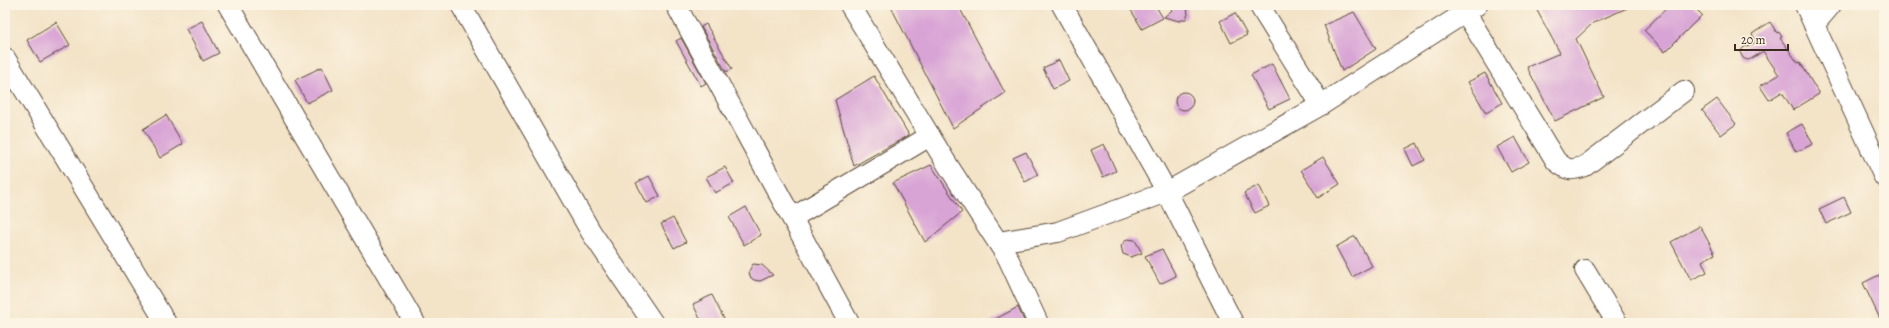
<svg xmlns="http://www.w3.org/2000/svg" width="1889" height="328" font-family="Alegreya,serif">
<rect width="100%" height="100%" fill="#fcf5e5"/>
<filter id="ink" filterUnits="userSpaceOnUse"><feTurbulence type="fractalNoise" baseFrequency=".025" numOctaves="2"/><feDisplacementMap in="SourceGraphic" scale="8" xChannelSelector="R" yChannelSelector="G"/><feConvolveMatrix kernelMatrix="1 2 1 2 8 2 1 2 1" color-interpolation-filters="sRGB"/></filter>
<filter id="wash" filterUnits="userSpaceOnUse"><feTurbulence type="fractalNoise" baseFrequency=".012" numOctaves="4" result="noise"/><feDisplacementMap in="SourceGraphic" scale="16" xChannelSelector="R" yChannelSelector="G"/><feGaussianBlur stdDeviation="0.9" result="paint"/><feColorMatrix in="noise" values="0 0 0 0 0 0 0 0 0 0 0 0 0 0 0 0 0 1.4 0 .05"/><feComposite in="paint" operator="in"/></filter>
<g filter="url(#wash)">
<rect width="100%" height="100%" fill="#f3e3c7"/>
<g id="blocks">
<g fill="#d8a3d5">
<path d="M890,5H958L1005,93L953,128Z"/>
<path d="M1128,5H1155L1163,18L1142,29Z"/>
<path d="M1178,5H1184L1187,8L1188,14L1186,19L1179,21L1164,17Z"/>
<path d="M1534,5H1634L1593,23L1576,39L1604,97L1555,121L1527,67L1560,53Z"/>
<path d="M1670,5H1692L1702,15L1665,52L1644,30Z"/>
<path d="M1354,12L1376,49L1342,71L1324,25Z"/>
<path d="M1235,13L1247,35L1231,43L1220,21Z"/>
<path d="M202,21L219,53L203,61L186,29Z"/>
<path d="M56,22L70,45L40,62L27,40Z"/>
<path d="M1770,22L1777,33L1779,32L1782,37L1780,38L1798,63L1800,62L1819,94L1793,110L1782,92L1769,100L1760,86L1779,75L1763,51L1751,59L1747,60L1743,58L1740,52L1744,47L1757,42L1752,34Z"/>
<path d="M706,24L732,69L726,72L701,27Z"/>
<path d="M681,38L706,83L701,86L676,41Z"/>
<path d="M1059,60L1069,81L1053,89L1043,68Z"/>
<path d="M1272,64L1290,99L1269,109L1251,75Z"/>
<path d="M322,67L333,90L307,103L295,80Z"/>
<path d="M1485,73L1502,103L1486,113L1468,82Z"/>
<path d="M874,76L909,135L854,166L835,100Z"/>
<circle cx="1184" cy="101" r="9"/>
<path d="M1717,99L1736,124L1721,135L1702,110Z"/>
<path d="M166,115L183,144L160,158L143,129Z"/>
<path d="M1802,124L1813,144L1796,152L1786,133Z"/>
<path d="M1515,137L1529,162L1511,172L1497,147Z"/>
<path d="M1417,143L1425,160L1413,166L1405,149Z"/>
<path d="M1104,144L1116,171L1103,177L1091,150Z"/>
<path d="M1026,152L1038,175L1025,182L1013,158Z"/>
<path d="M1323,157L1340,184L1318,198L1301,170Z"/>
<path d="M931,165L962,212L925,242L893,183Z"/>
<path d="M725,167L734,183L715,193L706,177Z"/>
<path d="M649,176L660,196L647,203L636,183Z"/>
<path d="M1259,185L1269,206L1255,213L1244,193Z"/>
<path d="M1844,197L1851,212L1826,224L1819,209Z"/>
<path d="M746,207L761,235L744,245L729,217Z"/>
<path d="M673,218L686,242L674,248L661,224Z"/>
<path d="M1700,226L1715,254L1702,261L1707,272L1691,280L1671,242Z"/>
<path d="M1355,236L1372,266L1352,277L1336,247Z"/>
<path d="M1127,239L1135,240L1142,253L1131,257L1123,254L1121,246Z"/>
<path d="M1162,249L1176,276L1160,284L1145,256Z"/>
<path d="M753,264L762,265L773,275L760,281L754,280L750,277L749,271Z"/>
<path d="M1879,275L1884,285V323H1882L1863,283Z"/>
<path d="M712,295L726,323H702L693,304Z"/>
<path d="M1018,307L1025,323H988Z"/>
</g>
</g>
</g>
<g filter="url(#ink)">
<use href="#blocks" fill-opacity="0" stroke="#574637" stroke-width="1"/>
<g fill="none" stroke-linecap="round" stroke-linejoin="round">
<defs>
<g id="minor">
<path d="M228,5L415,323"/>
<path d="M461,5L591,232L653,323"/>
<path d="M676,5L849,323"/>
<path d="M850,5L947,164L1008,258L1038,323"/>
<path d="M1062,5L1167,192L1233,323"/>
<path d="M1259,5L1321,105"/>
<path d="M1461,5L1556,161C1568,171 1571,171 1585,166L1684,91"/>
<path d="M1805,5L1884,177"/>
<path d="M1814,25L1831,5"/>
<path d="M5,58L166,323"/>
<path d="M792,218L930,136"/>
<path d="M998,242L1058,232L1167,192L1321,105L1477,5"/>
<path d="M1585,270L1617,323"/>
</g>
</defs>
<use href="#minor" stroke="#574637" stroke-width="22"/>
<use href="#minor" stroke="#fff" stroke-width="20"/>
</g>
</g>
<rect width="1889" height="328" fill="none" stroke="#fcf5e5" stroke-width="20"/>
<path d="M1735 44v6h53v-6" fill="none" stroke="#3b2a1e" stroke-width="2"/>
<text x="1741" y="44" font-size="12" fill="#3b2a1e" stroke="#fcf5e5" stroke-width="3" paint-order="stroke">20 m</text>
</svg>
